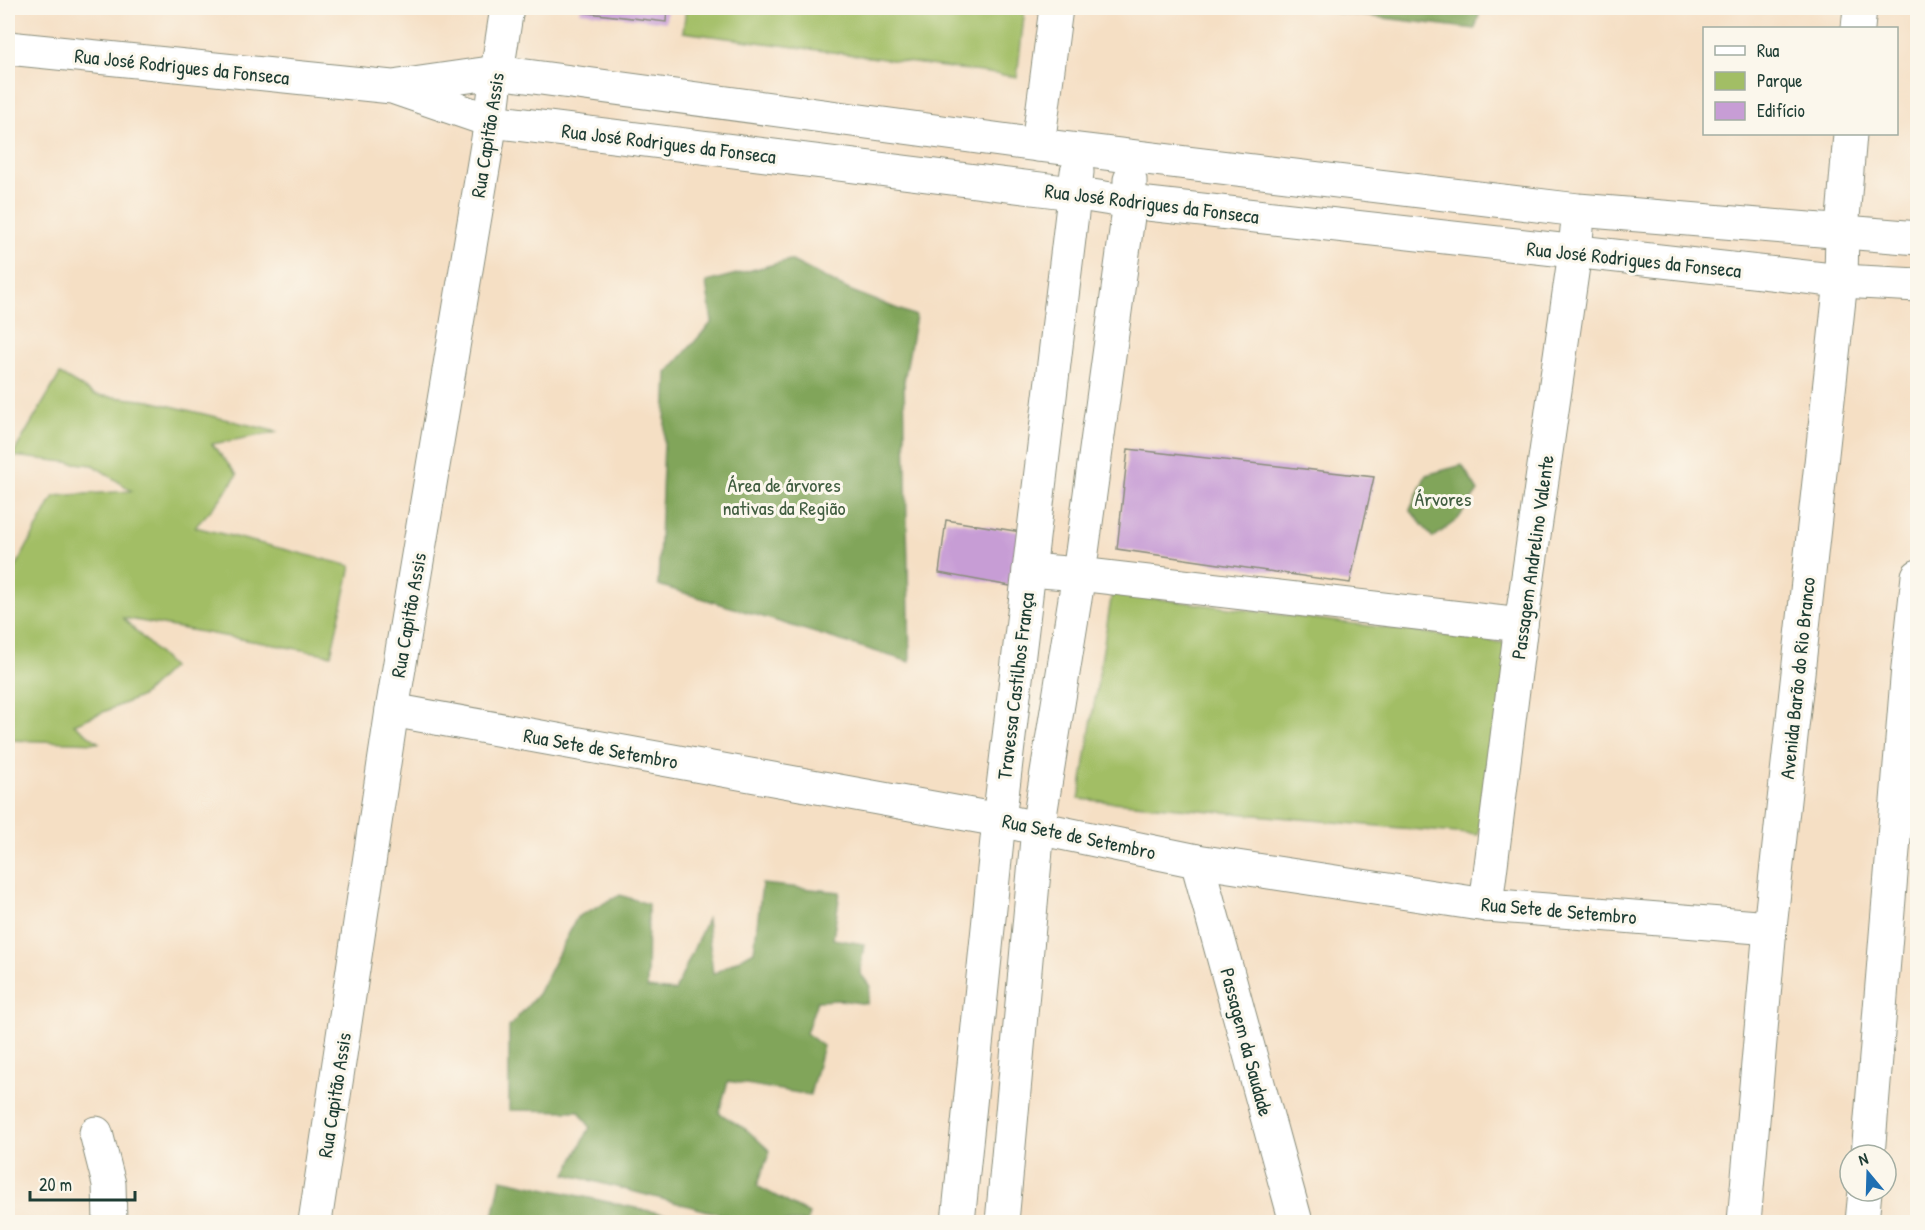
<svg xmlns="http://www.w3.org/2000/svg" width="1925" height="1230" font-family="'Patrick Hand',sans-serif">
<rect width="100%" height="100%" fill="#fbf7ec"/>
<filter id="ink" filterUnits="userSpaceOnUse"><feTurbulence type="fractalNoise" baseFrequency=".0167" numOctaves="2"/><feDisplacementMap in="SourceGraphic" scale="12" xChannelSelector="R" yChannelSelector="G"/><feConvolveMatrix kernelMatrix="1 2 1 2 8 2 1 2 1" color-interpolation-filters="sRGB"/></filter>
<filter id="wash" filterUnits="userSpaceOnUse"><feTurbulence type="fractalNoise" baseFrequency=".008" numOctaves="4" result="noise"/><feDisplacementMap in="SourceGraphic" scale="24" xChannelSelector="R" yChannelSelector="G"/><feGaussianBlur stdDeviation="1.35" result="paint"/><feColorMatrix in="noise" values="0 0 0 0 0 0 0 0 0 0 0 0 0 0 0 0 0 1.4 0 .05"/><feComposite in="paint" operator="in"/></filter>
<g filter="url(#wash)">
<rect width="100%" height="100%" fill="#f5dfc4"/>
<g fill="#a2be65" stroke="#607e4c" stroke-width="1.5">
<path d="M686,8H1025L1017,77L683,32Z"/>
<path d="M60,374L95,395L150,401L278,432L212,444L237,475L218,502L195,527L351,566L331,655L123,618L172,667L142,696L74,724L99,743L8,740V582L54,496L132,491L93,465L12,456Z"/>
<path d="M1112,593L1512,644L1478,835L1079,799Z"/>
</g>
<g fill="#81a55a" stroke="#507147" stroke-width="1.5">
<path d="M1326,8H1481L1475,29L1333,12Z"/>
<path d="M790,260L849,290L916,316L904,381L910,662L658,585L667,373L712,322L706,282Z"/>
<path d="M1462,465L1478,491L1458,519L1433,538L1410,510L1426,475Z"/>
<path d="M762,884L840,892L833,939L864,944L860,973L870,986L867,1004L840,1000L817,1001L806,1033L823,1046L810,1095L728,1081L719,1113L747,1130L770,1151L757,1186L809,1214L807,1222H750L566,1174L590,1127L579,1111L509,1110V1027L538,994L577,917L620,895L648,904L647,988L675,991L707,919L713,974L754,951Z"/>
<path d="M501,1179L701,1222H492Z"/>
</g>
<g id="blocks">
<g fill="#c79dd5">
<path d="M581,8H667L666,22L580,12Z"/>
<path d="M1128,449L1374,477L1350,583L1117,549Z"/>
<path d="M946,520L1021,532L1016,587L939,573Z"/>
</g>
</g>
</g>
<g filter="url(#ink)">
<use href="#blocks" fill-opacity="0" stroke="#8a8e7c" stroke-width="1.5"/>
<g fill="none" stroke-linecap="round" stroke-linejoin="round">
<defs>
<g id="minor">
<path d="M1858,28L1860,8"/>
<path d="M8,48L392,87L491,121L1073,193L1130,202L1841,281L1918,285"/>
<path d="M399,86L497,72L1038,145L1578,210L1918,238"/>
<path d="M1038,145L1056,8"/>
<path d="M1029,570L1079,574L1521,625"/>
<path d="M392,710L999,820L1197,861L1486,905L1770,928"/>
<path d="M1197,861L1296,1222"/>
<path d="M1486,905L1521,625L1575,252L1577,229"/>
<path d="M96,1133L109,1184L110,1222"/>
<path d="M1868,1155L1908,667L1918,576"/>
<path d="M315,1222L392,710L491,121L497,72L507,8"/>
<path d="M958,1222L999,820L1077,172"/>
<path d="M1002,1222L1038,828L1079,574L1130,202V180"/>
<path d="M1744,1222L1770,928L1841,281L1842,230L1850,134"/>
<path d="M1862,1222L1865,1191"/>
</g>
</defs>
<use href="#minor" stroke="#8a8e7c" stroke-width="35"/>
<use href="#minor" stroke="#fff" stroke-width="33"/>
</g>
</g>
<g text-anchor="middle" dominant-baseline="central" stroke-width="6" stroke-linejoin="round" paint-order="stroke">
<g font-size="20" fill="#1f3d34" stroke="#fbf7ec">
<text transform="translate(182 66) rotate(6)">Rua José Rodrigues da Fonseca</text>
<text transform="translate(487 135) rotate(-81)">Rua Capitão Assis</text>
<text transform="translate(669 143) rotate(7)">Rua José Rodrigues da Fonseca</text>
<text transform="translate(1152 203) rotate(7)">Rua José Rodrigues da Fonseca</text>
<text transform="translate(1634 259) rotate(6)">Rua José Rodrigues da Fonseca</text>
<text transform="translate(1532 557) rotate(-82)">Passagem Andrelino Valente</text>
<text transform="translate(408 615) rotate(-80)">Rua Capitão Assis</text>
<text transform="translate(1797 678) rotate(-84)">Avenida Barão do Rio Branco</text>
<text transform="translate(1015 686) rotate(-83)">Travessa Castilhos França</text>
<text transform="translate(601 748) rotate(10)">Rua Sete de Setembro</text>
<text transform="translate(1079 836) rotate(12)">Rua Sete de Setembro</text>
<text transform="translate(1559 910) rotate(5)">Rua Sete de Setembro</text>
<text transform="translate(1247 1042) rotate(75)">Passagem da Saudade</text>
<text transform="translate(334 1095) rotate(-81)">Rua Capitão Assis</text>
</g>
<g font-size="20" fill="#405d40" stroke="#fbf7ec">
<text x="784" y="484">Área de árvores<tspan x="784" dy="23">nativas da Região</tspan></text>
<text x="1443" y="498">Árvores</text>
</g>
</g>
<rect width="1925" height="1230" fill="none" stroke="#fbf7ec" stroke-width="30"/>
<rect x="1703" y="27" width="195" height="108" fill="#fbf7ec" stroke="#a3ada2" stroke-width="1.5"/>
<rect x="1715" y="46" width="30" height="9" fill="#ffffff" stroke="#a3ada2" stroke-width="1.5"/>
<text x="1757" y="57" font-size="18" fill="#1f3d34">Rua</text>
<rect x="1715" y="72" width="30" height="18" fill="#a2be65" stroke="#a3ada2" stroke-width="1.5"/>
<text x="1757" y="87" font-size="18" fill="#1f3d34">Parque</text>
<rect x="1715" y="102" width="30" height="18" fill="#c79dd5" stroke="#a3ada2" stroke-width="1.5"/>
<text x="1757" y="117" font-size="18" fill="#1f3d34">Edifício</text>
<g transform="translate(1868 1173) rotate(341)"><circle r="28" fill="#fbf7ec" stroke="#a3ada2" stroke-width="1.5"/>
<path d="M0-4.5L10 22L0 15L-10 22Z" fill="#1f6fb2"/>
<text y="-9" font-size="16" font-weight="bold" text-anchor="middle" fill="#1f3d34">N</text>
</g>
<path d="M30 1191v9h105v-9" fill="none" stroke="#1f3d34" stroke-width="3"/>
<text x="39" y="1191" font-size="18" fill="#1f3d34" stroke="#fbf7ec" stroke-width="4.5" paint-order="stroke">20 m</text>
</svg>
